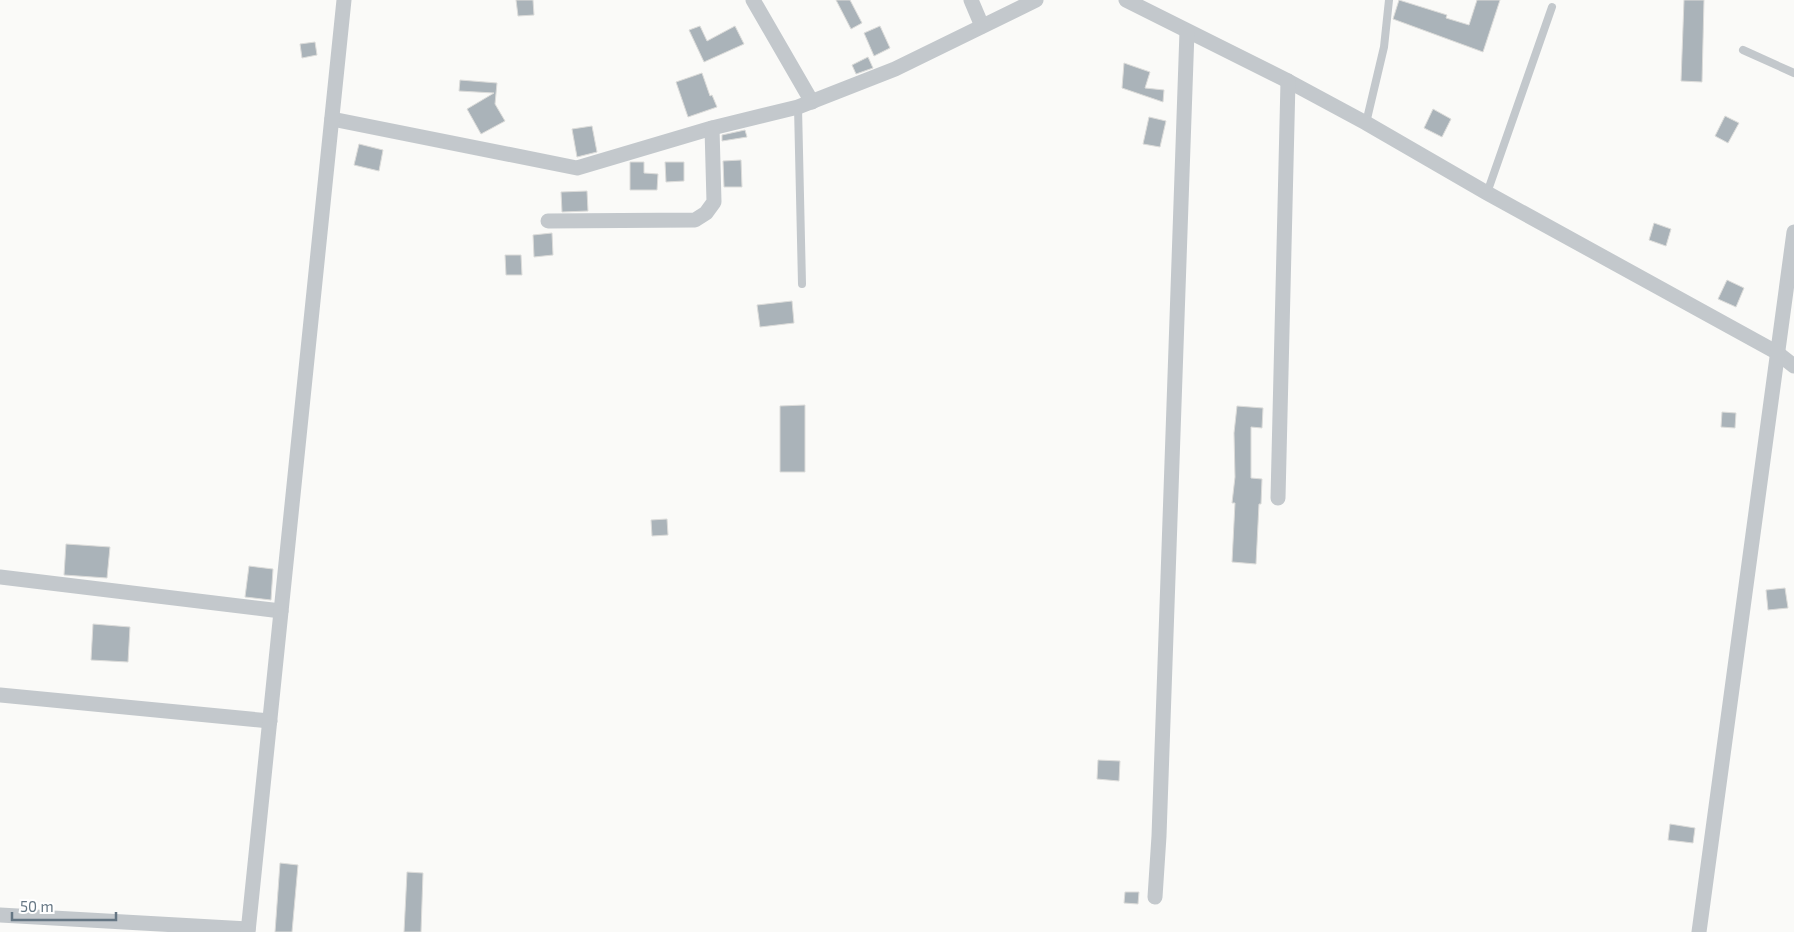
<svg xmlns="http://www.w3.org/2000/svg" width="1794" height="932" font-family="'Exo 2',sans-serif">
<rect width="100%" height="100%" fill="#fafaf8"/>
<g fill="#aab3b9" stroke="#dcdcda">
<path d="M516,0H533L534,15L518,16Z"/>
<path d="M836,0H850L862,23L851,29Z"/>
<path d="M1399,0L1447,15L1446,18L1469,25L1477,0H1500L1483,52L1393,19Z"/>
<path d="M1684,0H1704L1702,82L1681,81Z"/>
<path d="M700,26L707,41L735,26L744,44L704,62L689,30Z"/>
<path d="M880,26L890,48L874,56L864,33Z"/>
<path d="M315,42L317,55L302,58L300,44Z"/>
<path d="M868,57L873,68L856,74L852,65Z"/>
<path d="M1124,63L1150,72L1145,88L1164,90L1163,102L1122,88Z"/>
<path d="M702,73L710,96L712,95L717,107L688,117L676,82Z"/>
<path d="M460,80L497,83L495,104L505,121L481,134L467,109L494,93L459,91Z"/>
<path d="M1433,109L1451,119L1442,137L1424,128Z"/>
<path d="M1725,116L1739,123L1728,143L1715,136Z"/>
<path d="M1149,117L1166,121L1160,147L1143,144Z"/>
<path d="M592,126L597,152L577,157L572,129Z"/>
<path d="M745,130L747,137L722,141V135Z"/>
<path d="M359,144L383,150L379,171L354,165Z"/>
<path d="M741,160L742,187H724L723,161Z"/>
<path d="M630,162H644V173L658,174L657,190H630Z"/>
<path d="M665,162H684V181L666,182Z"/>
<path d="M587,191L588,211L562,212L561,192Z"/>
<path d="M1654,223L1671,229L1666,246L1649,240Z"/>
<path d="M552,233L553,255L534,257L533,235Z"/>
<path d="M505,255H521L522,275H506Z"/>
<path d="M1727,280L1744,288L1736,307L1718,299Z"/>
<path d="M792,301L794,323L760,327L757,305Z"/>
<path d="M805,405V472H780V406Z"/>
<path d="M1237,406L1263,408L1262,428L1251,427V478L1262,479L1261,504H1259L1256,564L1232,562L1235,503H1232L1235,477L1234,433Z"/>
<path d="M1722,412L1736,413L1735,428L1721,427Z"/>
<path d="M667,519L668,535L652,536L651,520Z"/>
<path d="M66,544L110,547L107,578L64,575Z"/>
<path d="M249,566L273,569L271,600L245,597Z"/>
<path d="M1785,588L1788,608L1768,610L1766,590Z"/>
<path d="M93,624L130,627L128,662L91,660Z"/>
<path d="M1098,760L1120,761L1119,781L1097,779Z"/>
<path d="M1670,824L1695,828L1693,843L1668,840Z"/>
<path d="M280,863L298,865L292,932H275Z"/>
<path d="M407,872L423,873L421,932H404Z"/>
<path d="M1125,892H1139L1138,904L1124,903Z"/>
</g>
<g fill="none" stroke-linecap="round" stroke-linejoin="round">
<g stroke="#c3c8cc" stroke-width="8">
<path d="M1743,50L1794,73"/>
<path d="M798,107L802,284"/>
<path d="M1366,123L1384,47L1389,0"/>
<path d="M1487,193L1552,7"/>
</g>
<g stroke="#c3c8cc" stroke-width="15">
<path d="M753,0L812,102"/>
<path d="M971,0L982,26"/>
<path d="M1126,0L1288,81L1366,123L1487,193L1776,352L1794,366"/>
<path d="M332,119L577,168L712,128L798,107L895,69L1036,0"/>
<path d="M548,221L695,220L706,213L714,202L712,128"/>
<path d="M1278,498L1288,81"/>
<path d="M0,577L281,611"/>
<path d="M0,695L270,721"/>
<path d="M1155,897L1159,836L1187,31"/>
<path d="M0,915L248,929"/>
<path d="M248,932L344,0"/>
<path d="M1699,932L1794,232"/>
</g>
</g>
<path d="M12 912v8h104v-8" fill="none" stroke="#657683" stroke-width="2.5"/>
<text x="20" y="912" font-size="15" fill="#657683" stroke="#ffffff" stroke-width="4" paint-order="stroke">50 m</text>
</svg>
